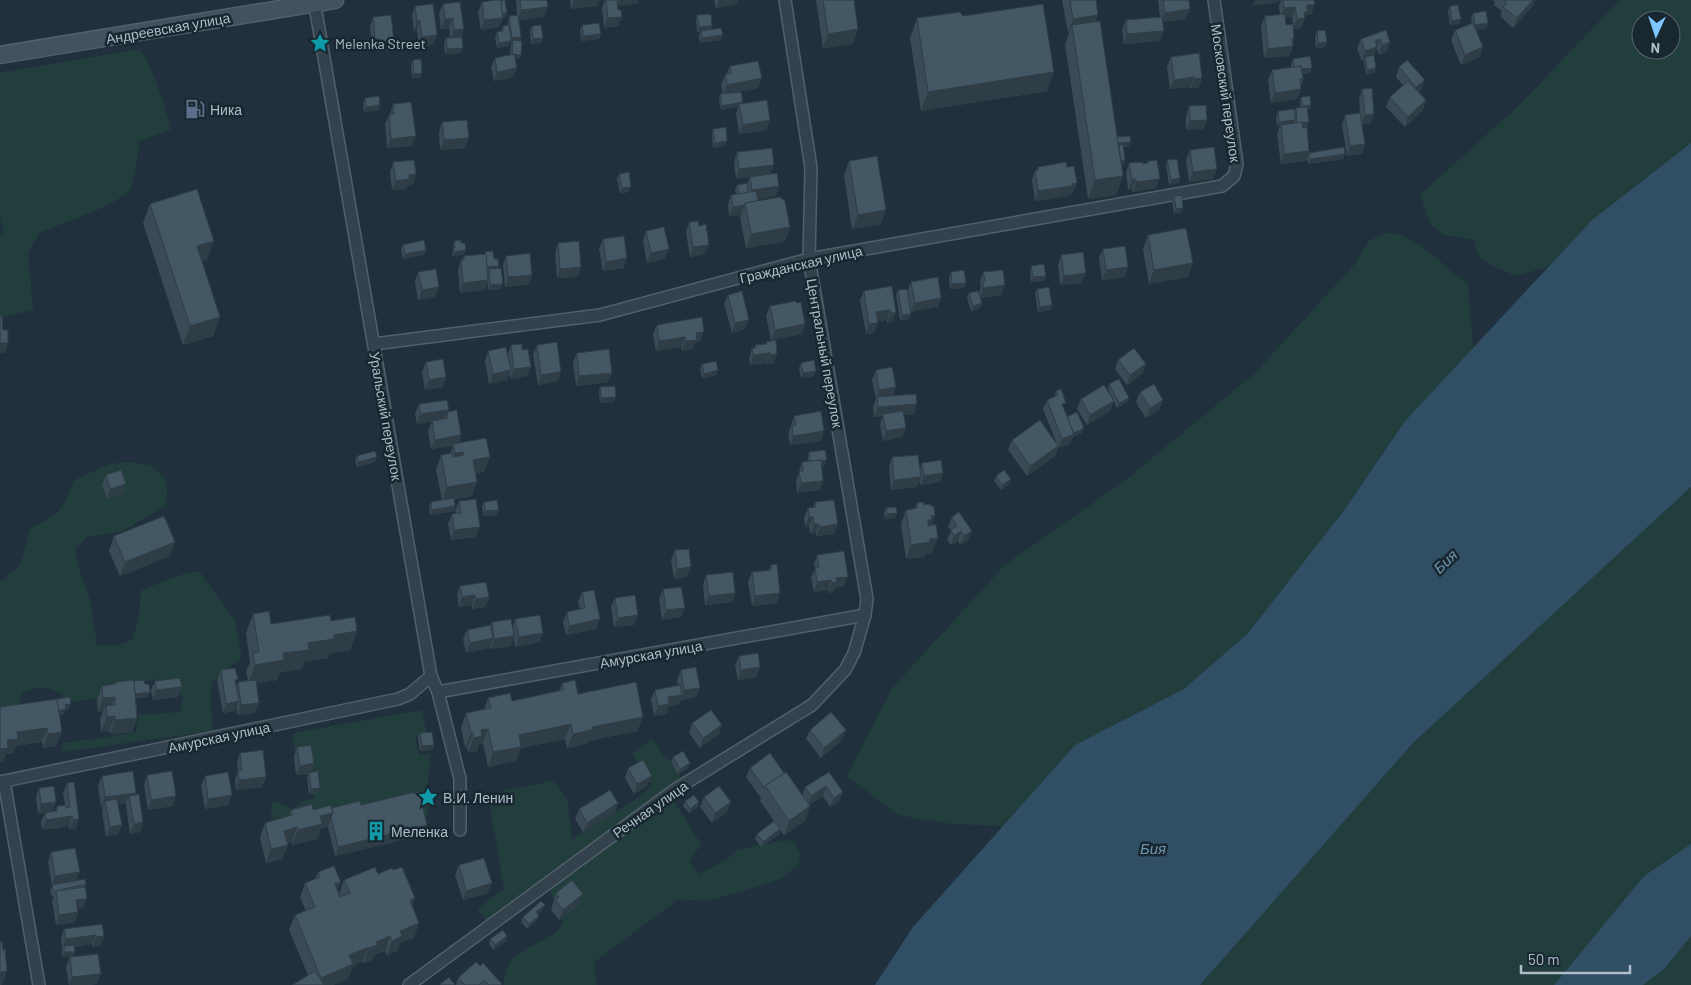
<svg xmlns="http://www.w3.org/2000/svg" width="1691" height="985" font-family="Barlow,sans-serif">
<rect width="100%" height="100%" fill="#20313d"/>
<g fill="#223e3c" fill-rule="evenodd">
<path d="M1620,0H1691V143L1592,220L1548,267L1515,276L1493,266L1480,258L1476,249L1474,240C1466,238 1459,237 1451,236C1428,232 1426,213 1421,194L1517,107ZM1641,20H1671V50H1641Z"/>
<path d="M140,49C155,74 164,102 171,130L139,141C137,158 137,175 129,190C120,204 57,225 39,233L28,253L33,310L0,318V237L4,234L0,216V73Z"/>
<path d="M1383,233L1399,234L1423,247L1468,285L1473,348L1405,421L1345,509L1248,633L1184,689L1075,745L1003,826L951,824L898,815L847,776L893,687L1005,565L1127,479L1255,373L1354,265L1369,241Z"/>
<path d="M129,462L150,465L165,479L167,492L166,505L123,531L87,537L75,550L78,566L90,600L97,645L114,646L132,640L139,617L141,590L184,574L199,571L235,621L242,657L212,682L210,699L213,731L62,752L63,743L95,739L136,732L139,715L181,712L183,698L177,686L160,679L129,684L125,693L74,702C51,688 48,683 22,692L17,713L0,716V582L20,566L30,529C60,514 63,511 74,480L110,464Z"/>
<path d="M1691,487V844L1644,876L1554,985H1200L1413,743Z"/>
<path d="M422,710L427,734L415,738L419,755L431,753L427,788L428,814L276,828C273,820 268,809 274,801L293,809L303,801L314,799L310,755L295,752L293,733Z"/>
<path d="M652,739L664,756L677,766L681,779L488,922L477,909L504,889L488,794L553,781L567,798L572,839L622,809L653,786L632,754Z"/>
<path d="M671,797L701,844L689,862L699,874L726,860L738,850L785,840L794,842L800,855L798,864L784,877L764,885L705,901L679,899L593,963L597,985H503C505,979 505,971 508,966C521,944 551,944 563,923L548,886Z"/>
<path d="M1691,936V985H1643L1664,969Z"/>
</g>
<g fill="#304e64">
<path d="M1691,143V487L1413,743L1200,985H875L913,927L1075,745L1184,689L1248,633L1345,509L1405,421L1592,220Z"/>
<path d="M1691,844V936L1664,969L1643,985H1554L1644,876Z"/>
</g>
<g fill="none" stroke-linecap="round" stroke-linejoin="round">
<defs>
<g id="street">
<path d="M314,0L431,676L438,692L460,779V830"/>
<path d="M374,344L600,315L809,259L1222,186L1234,176L1237,164L1214,0"/>
<path d="M438,692L865,615"/>
<path d="M4,781L39,985"/>
<path d="M0,782L398,699L410,694L431,676"/>
<path d="M409,985L676,789L812,705L845,670L854,653L865,615L867,599L809,259L811,168L785,0"/>
</g>
<path id="secondary" d="M0,55L335,0"/>
</defs>
<use href="#street" stroke="#52606b" stroke-width="14"/>
<use href="#secondary" stroke="#52606b" stroke-width="19"/>
<use href="#street" stroke="#34424d" stroke-width="11"/>
<use href="#secondary" stroke="#415260" stroke-width="16"/>
</g>
<g fill="#3a4b56" fill-rule="evenodd">
<path d="M516,0H547L544,17L519,20L521,37L519,41L521,55L519,59H515L513,77L494,81L491,67L495,58L510,55L511,45L512,43H510L509,46L497,48L495,37L497,32L501,31L503,26L508,25V21L509,16L517,15Z"/>
<path d="M570,0H599L597,6L571,9Z"/>
<path d="M605,0H639L638,3L618,6V10L622,17L618,26L604,28L602,8Z"/>
<path d="M714,0H738L737,4L716,8Z"/>
<path d="M816,0H854L853,44L823,48Z"/>
<path d="M1062,0H1096V21L1117,137L1129,146L1124,147L1123,165L1122,166L1123,176L1116,195L1088,199L1065,44L1069,33H1068Z"/>
<path d="M1158,0H1189L1186,19L1163,22L1160,41L1124,44L1122,30L1126,20L1160,17Z"/>
<path d="M1281,0H1314L1311,14L1306,15L1301,28L1293,29L1294,39L1292,44L1293,46L1289,56L1264,58L1261,26L1265,16L1280,15L1279,6ZM1286,17H1292L1293,24L1286,25Z"/>
<path d="M1493,0H1535L1532,7L1513,28L1500,16L1502,11L1494,5L1495,2Z"/>
<path d="M460,2L461,37L463,48L461,53L445,54L444,43L446,38H450L449,28L441,29L439,13L443,4Z"/>
<path d="M482,2L507,13L505,18H503L499,27L481,30L478,12Z"/>
<path d="M415,6L433,45L419,46L417,30L414,31L412,15Z"/>
<path d="M1450,6L1461,19L1459,24L1450,25L1448,11Z"/>
<path d="M1473,13L1488,23L1486,28L1476,30L1480,57L1461,65L1451,40L1455,30L1472,23L1471,18Z"/>
<path d="M697,15L711,29L721,40L700,43L699,36L700,32H697L696,20Z"/>
<path d="M963,16L1047,91L921,111L910,38L917,18Z"/>
<path d="M373,17L391,51L376,52L375,48L372,49L370,26Z"/>
<path d="M582,25L601,34L599,39L581,41L580,30Z"/>
<path d="M532,26L541,43L531,44L530,31Z"/>
<path d="M1386,30L1387,52L1379,55L1377,49H1376L1374,56L1376,68L1374,73L1366,75L1364,62V60L1362,61L1357,49L1361,39Z"/>
<path d="M1317,31L1327,42L1325,47L1316,48L1315,36Z"/>
<path d="M1171,57L1202,78L1199,87L1191,89L1190,87L1170,89L1167,67Z"/>
<path d="M1293,59L1310,73L1302,74L1303,79L1301,85V89L1297,99L1271,103L1268,80L1272,70L1291,67V64Z"/>
<path d="M413,60L422,73L420,78H412L411,64Z"/>
<path d="M730,66L758,88L737,92L742,104L770,120L766,130L739,134L736,114L738,107L721,110L719,99L720,94H723L721,85L725,75H726Z"/>
<path d="M1399,67L1425,80L1421,90L1418,92L1426,100L1423,110L1405,127L1386,107L1390,97L1403,85L1396,77Z"/>
<path d="M1362,89L1371,123L1362,124L1365,144L1362,154L1347,156L1342,125L1345,115L1360,113L1359,99Z"/>
<path d="M1301,97L1311,105L1309,110H1308L1307,127H1303L1309,151L1306,161L1281,164L1277,134L1280,126H1277L1276,116L1278,111L1294,112L1296,108H1300V102Z"/>
<path d="M189,98L201,118H188V103Z"/>
<path d="M365,98L379,110L364,112L363,103Z"/>
<path d="M393,104L412,146L387,148L385,124L389,115H390Z"/>
<path d="M1189,106L1207,120L1203,129L1186,130V116Z"/>
<path d="M442,122L465,148L440,150L439,132Z"/>
<path d="M713,129L725,146L713,148L712,134Z"/>
<path d="M1190,150L1217,169L1213,179L1189,182L1186,160Z"/>
<path d="M737,152L774,165L770,174L779,186L776,196L757,199L758,201L790,227L785,241L746,248L740,218L741,215L729,216L728,205L731,195H736L735,190L737,185H747L750,177L768,175L736,179L734,162Z"/>
<path d="M1309,153L1343,159L1308,164L1307,158Z"/>
<path d="M1167,160L1179,183L1169,185L1166,165Z"/>
<path d="M849,161L881,224L852,229L844,176Z"/>
<path d="M1148,161L1156,188L1133,192L1132,189L1128,190L1126,173L1129,163L1143,164H1147Z"/>
<path d="M393,162L416,174L413,184L407,185L406,189L392,190L390,172Z"/>
<path d="M1038,167H1067L1073,193L1069,194L1068,196L1035,201L1032,180L1035,170H1037Z"/>
<path d="M619,174L629,192L620,193L617,179Z"/>
<path d="M1174,196L1182,213L1174,214L1172,201Z"/>
<path d="M150,204L207,260L202,262L220,317L213,336L183,345L143,223Z"/>
<path d="M689,222L699,226L705,254L690,257L686,232Z"/>
<path d="M646,231L665,259L647,263L643,241Z"/>
<path d="M1148,235L1188,277L1149,284L1143,249Z"/>
<path d="M603,239L624,268L603,271L599,249Z"/>
<path d="M461,240L452,257L453,246L454,241Z"/>
<path d="M558,243L581,267L578,277L557,278L555,253Z"/>
<path d="M403,245L426,250L424,255L403,259L401,250Z"/>
<path d="M1103,249L1125,277L1102,280L1099,258Z"/>
<path d="M485,252L494,259L499,266L498,268L501,289L488,290V282L485,290L460,293L458,270L461,260H462L464,256L485,254Z"/>
<path d="M1061,255L1082,283L1060,285L1058,265Z"/>
<path d="M506,256L532,275L529,284L505,287L503,265Z"/>
<path d="M1031,266L1046,276L1044,281L1031,282L1030,271Z"/>
<path d="M418,272L435,297L418,300L415,282Z"/>
<path d="M951,272L964,288L950,289L949,277Z"/>
<path d="M983,272L1001,295L980,298L982,303L980,308L971,311L967,298L969,293L980,296L979,292L981,287L980,282Z"/>
<path d="M911,282L941,298L938,307L911,312L907,292L909,319L900,320L896,295L898,290L907,292Z"/>
<path d="M892,286L893,322L887,323V320L878,321L874,333L866,334L860,300L864,291Z"/>
<path d="M1037,289L1052,305L1050,310L1038,312L1035,293Z"/>
<path d="M728,295L745,329L732,333L724,304Z"/>
<path d="M770,306L802,334L771,340L766,316Z"/>
<path d="M657,325L700,342H695L693,349L682,351L681,347L656,351L653,334Z"/>
<path d="M766,342L774,364H766V363L750,365L749,358L752,348H755V345L766,344Z"/>
<path d="M511,345L527,376L510,379V373L507,380L489,384L485,361L488,351L508,354Z"/>
<path d="M537,345L558,381L538,385L533,355Z"/>
<path d="M577,353L608,382L576,386L573,362Z"/>
<path d="M1118,360L1143,373L1127,385L1115,369Z"/>
<path d="M426,362L443,387L425,390L422,372Z"/>
<path d="M801,363L814,376L801,378L799,368Z"/>
<path d="M702,364L717,375L702,378L700,369Z"/>
<path d="M876,370L896,387L892,396L914,414L904,415L906,428L902,437L883,441L880,424L883,416L874,417L873,407L876,399L872,380Z"/>
<path d="M1109,384L1129,398L1127,402L1117,408L1108,389Z"/>
<path d="M600,387L614,402L600,403L599,392Z"/>
<path d="M1056,391L1067,417L1082,433L1073,437L1070,444L1058,448L1055,456L1027,476L1008,450L1012,440L1056,442L1043,409L1047,400L1054,397Z"/>
<path d="M1140,392L1163,400L1159,410L1146,418L1136,402Z"/>
<path d="M1081,399L1110,411L1087,425L1077,409Z"/>
<path d="M419,404L448,412L461,435L459,443L484,472L476,473L472,496L454,500L455,506L454,511L430,515L429,507L431,502L442,500L436,470L441,455L450,454L453,446L431,449L428,431L432,421L417,424L415,414Z"/>
<path d="M794,416L821,441L790,445L788,435Z"/>
<path d="M809,452L825,465L822,466L820,490L797,493L796,481L799,472L802,462L808,461V457Z"/>
<path d="M357,456L375,462L357,467L355,461Z"/>
<path d="M892,457L920,469L922,463L943,473L940,482L920,485V480L917,487L891,490L889,467Z"/>
<path d="M106,475L126,484L122,494L107,499L102,485Z"/>
<path d="M996,476L1010,484L1001,490L994,481Z"/>
<path d="M459,501L476,537L451,540L448,524L452,514L456,513L455,511Z"/>
<path d="M484,502L497,515L484,516L482,507Z"/>
<path d="M815,502L834,534L816,536V533L810,534L809,526L805,527L804,518L808,508H813Z"/>
<path d="M917,503L932,525V553L926,554L925,557L906,559L901,524L906,510L915,508Z"/>
<path d="M886,508L897,513L895,518L885,519L884,513Z"/>
<path d="M952,517L972,531L968,540L960,545L958,541L951,545L947,540L951,531L948,527Z"/>
<path d="M114,536L170,556L120,576L109,551Z"/>
<path d="M675,550L687,577L674,579L671,560Z"/>
<path d="M817,555L844,586L835,588L833,592L828,593V590L814,592L811,578L815,569L814,564Z"/>
<path d="M771,565L777,603L752,606L748,582L752,572L769,570Z"/>
<path d="M706,575L735,593L732,602L705,605L703,585Z"/>
<path d="M460,586L489,597L485,607L472,609V605L459,607L457,595Z"/>
<path d="M663,589L681,617L662,620L659,599Z"/>
<path d="M582,592L596,629L566,635L563,622L567,612L580,609L578,602Z"/>
<path d="M615,598L638,615L634,625L614,627L611,607Z"/>
<path d="M253,614L271,624L331,621L357,631L350,650L329,653L328,658L304,662L302,669L280,672L277,680L257,683L259,703L255,713L237,715V708L235,711L223,713L217,680L221,670L236,684V687L238,682L248,680L246,672L250,662L246,633Z"/>
<path d="M515,619L543,633L539,642L515,647L514,637L510,646L491,649L490,646L489,648L466,653L463,639L467,630L490,626L492,622L513,627Z"/>
<path d="M739,656L757,677L738,680L735,666Z"/>
<path d="M681,670L700,688L696,697L681,700V699L679,704L669,706L666,714L654,716L651,699L655,690L678,685L677,680Z"/>
<path d="M134,681L150,692L148,697L136,698L137,718L132,732L110,734L109,731L101,732L100,720L103,712H98L97,700L102,686L115,684L116,682Z"/>
<path d="M155,681L182,687L178,697L153,700L151,690Z"/>
<path d="M562,683L578,694L643,717L637,731L588,741L587,744L567,748L565,739L521,748L516,761L488,767L483,743L479,744L477,751L468,752L467,748H465L461,728L466,713L484,710L488,698L512,701L559,691Z"/>
<path d="M0,707L69,709L66,710L64,714L59,715L56,746L43,748L42,742L16,746L13,753L6,754L3,762Z"/>
<path d="M692,723L719,734L700,748L689,733Z"/>
<path d="M810,730L842,740L821,758L806,739Z"/>
<path d="M420,733L434,745L432,750L420,751L418,738Z"/>
<path d="M297,747L314,763L311,772L320,788L318,793L309,794L307,778L308,774L296,775L294,756Z"/>
<path d="M240,753L266,777L262,787L236,790L235,780L238,772L237,763Z"/>
<path d="M673,757L690,763L688,768L678,774L671,762Z"/>
<path d="M628,768L648,785L634,794L625,778Z"/>
<path d="M750,768L784,773L802,796L805,787L829,772L839,802L830,807L823,796L809,805L805,821L784,835L780,830L779,834L761,847L755,839L757,834L774,821L760,801L761,798L746,777Z"/>
<path d="M147,775L173,806L148,810L144,785Z"/>
<path d="M102,776L135,795L143,822L140,832L130,834L126,805V803L118,804V834L106,837L102,811L103,806L101,807L98,785Z"/>
<path d="M205,776L228,805L205,809L201,786Z"/>
<path d="M67,783L76,829H69V826L42,830L41,822L45,813L38,814L36,797L39,788L56,802L52,812L55,811L57,806L65,805L63,793Z"/>
<path d="M704,797L727,812L712,823L700,807Z"/>
<path d="M685,801L699,802L698,807L689,813L683,806Z"/>
<path d="M618,803L615,813L583,832L575,819L579,809Z"/>
<path d="M361,805L423,835L335,856L328,827L321,829L317,839L292,845V842L287,843L288,845L282,859L266,863L260,837L265,823L289,816L291,810H313Z"/>
<path d="M51,852L77,880L86,884L83,908L78,909V912L75,922L56,925L52,901L54,896L52,897L50,890L52,886L48,862Z"/>
<path d="M459,865L488,893L463,900L455,875Z"/>
<path d="M393,870L415,898L412,906L414,938L400,943L397,951L387,955L385,951L374,955L372,960L364,963L363,961L353,966L348,979L333,985H292L308,975L289,930L295,915L306,911L300,898L305,883L315,879L318,872L338,890L339,894L344,880L378,874Z"/>
<path d="M556,893L580,904L559,920L551,910Z"/>
<path d="M543,910L538,914L537,920L527,929L521,922L523,917Z"/>
<path d="M64,929L104,936L100,946L93,947L92,944L74,947L75,952L73,957L97,984L86,985H69L66,967L70,957H62V949L61,939Z"/>
<path d="M490,939L506,941L493,950L489,944Z"/>
<path d="M480,966L502,984V985H456L458,978Z"/>
</g>
<g fill="#2f3d46">
<path d="M574,0H599L597,6L571,9Z"/>
<path d="M619,0H639L638,3L617,7Z"/>
<path d="M719,0H738L737,4L716,8Z"/>
<path d="M1255,0H1280L1279,2L1253,6Z"/>
<path d="M1533,0H1535L1532,7L1513,28L1517,18Z"/>
<path d="M1307,5H1315L1311,14L1306,15L1301,28L1293,29L1297,19Z"/>
<path d="M548,7L544,17L518,20L521,10Z"/>
<path d="M1295,7L1292,17L1280,18L1284,8Z"/>
<path d="M1190,9L1186,19L1161,22L1165,13Z"/>
<path d="M507,13L505,18H503L499,27L481,30L484,20L501,14Z"/>
<path d="M1098,15L1093,29L1072,25L1069,33H1068L1073,19Z"/>
<path d="M622,17L618,26L604,28L608,18Z"/>
<path d="M453,18L449,28L441,29L445,19Z"/>
<path d="M1461,19L1459,24L1450,25L1452,21Z"/>
<path d="M417,21H420L417,30L414,31Z"/>
<path d="M1488,23L1486,28L1473,30L1475,25Z"/>
<path d="M712,26L711,31L697,32L699,27Z"/>
<path d="M464,29L460,39L451,40L454,30Z"/>
<path d="M858,29L853,44L823,48L828,34Z"/>
<path d="M1164,31L1160,41L1124,44L1127,34Z"/>
<path d="M601,34L599,39L581,41L583,36Z"/>
<path d="M437,35L433,45L419,46L422,37Z"/>
<path d="M723,35L721,40L700,43L702,38Z"/>
<path d="M521,37L519,42L513,40L512,43H510L509,46L497,48L499,43L511,41L512,38Z"/>
<path d="M543,38L541,43L531,44L533,39Z"/>
<path d="M375,39H379L375,48L372,49Z"/>
<path d="M1292,39H1294L1291,46H1293L1289,56L1264,58L1268,49Z"/>
<path d="M1380,39L1373,57H1365L1364,60L1362,61L1365,51L1375,41Z"/>
<path d="M394,41L391,51L376,52L379,42Z"/>
<path d="M1327,42L1325,47L1316,48L1318,43Z"/>
<path d="M1390,42L1387,52L1379,55L1382,45Z"/>
<path d="M1483,47L1480,57L1461,65L1465,55Z"/>
<path d="M463,48L461,53L445,54L447,49Z"/>
<path d="M512,54L521,55L519,59H510Z"/>
<path d="M517,68L513,77L494,81L497,72Z"/>
<path d="M1312,68L1310,73L1292,75L1294,70Z"/>
<path d="M1376,68L1374,73L1366,75L1367,70Z"/>
<path d="M1054,72L1047,91L921,111L928,92Z"/>
<path d="M422,73L420,78H412L414,74Z"/>
<path d="M1194,77L1190,87L1170,89L1174,80Z"/>
<path d="M762,78L758,88L723,95L727,85Z"/>
<path d="M1202,78L1199,87L1191,89L1194,79Z"/>
<path d="M1425,80L1421,90L1413,97L1416,87Z"/>
<path d="M1301,89L1297,99L1271,103L1275,93Z"/>
<path d="M1426,100L1423,110L1405,127L1408,117Z"/>
<path d="M743,102L741,107L739,104L738,107L721,110L722,106Z"/>
<path d="M380,105L379,110L364,112L366,107Z"/>
<path d="M1311,105L1309,110L1300,111L1302,106Z"/>
<path d="M190,113H202L201,118H188Z"/>
<path d="M1374,114L1371,123L1361,124L1365,115Z"/>
<path d="M770,120L766,130L739,134L743,125Z"/>
<path d="M1207,120L1203,129L1186,130L1190,121Z"/>
<path d="M1295,120L1293,125H1281L1280,126H1277L1279,122Z"/>
<path d="M1309,122L1307,127L1295,128L1297,123Z"/>
<path d="M416,136L412,146L387,148L391,139Z"/>
<path d="M469,138L465,148L440,150L444,140Z"/>
<path d="M727,141L725,146L713,148L715,143Z"/>
<path d="M1131,142L1129,146L1115,148L1114,143Z"/>
<path d="M1365,144L1362,154L1347,156L1350,146Z"/>
<path d="M1309,151L1306,161L1281,164L1284,154Z"/>
<path d="M1345,154L1343,159L1308,164L1310,159Z"/>
<path d="M1125,160L1123,165L1114,166L1116,161Z"/>
<path d="M774,165L770,174L736,179L739,169Z"/>
<path d="M1217,169L1213,179L1189,182L1193,172Z"/>
<path d="M416,174L413,184L407,185L406,189L392,190L396,181L409,175Z"/>
<path d="M1123,176L1116,195L1088,199L1095,180Z"/>
<path d="M1180,178L1179,183L1169,185L1171,180Z"/>
<path d="M1136,179L1132,189L1128,190L1132,180Z"/>
<path d="M1160,179L1156,188L1133,192L1136,182Z"/>
<path d="M1077,183L1073,193L1069,194L1068,196L1035,201L1038,191Z"/>
<path d="M779,186L776,196L748,200L752,190Z"/>
<path d="M631,187L629,192L620,193L622,188Z"/>
<path d="M745,205L741,215L729,216L733,207Z"/>
<path d="M1183,208L1182,213L1174,214L1176,209Z"/>
<path d="M886,210L881,224L852,229L858,215Z"/>
<path d="M790,227L785,241L746,248L751,234Z"/>
<path d="M214,241L207,260L190,265L197,246Z"/>
<path d="M709,245L705,254L690,257L693,247Z"/>
<path d="M669,249L665,259L647,263L651,253Z"/>
<path d="M426,250L424,255L403,259L405,254Z"/>
<path d="M466,250L464,255L452,257L454,252Z"/>
<path d="M627,258L624,268L603,271L606,262Z"/>
<path d="M1193,263L1188,277L1149,284L1154,270Z"/>
<path d="M499,266L497,271L489,269L488,272L487,267Z"/>
<path d="M581,267L578,277L557,278L560,269Z"/>
<path d="M1128,267L1125,277L1102,280L1106,270Z"/>
<path d="M1086,273L1082,283L1060,285L1064,276Z"/>
<path d="M532,275L529,284L505,287L508,277Z"/>
<path d="M1046,276L1044,281L1031,282L1033,277Z"/>
<path d="M488,280L485,290L460,293L463,283Z"/>
<path d="M966,283L964,288L950,289L952,284Z"/>
<path d="M503,284L501,289L488,290L490,285Z"/>
<path d="M1005,285L1001,295L980,298L983,288Z"/>
<path d="M439,287L435,297L418,300L422,290Z"/>
<path d="M941,298L938,307L911,312L915,303Z"/>
<path d="M982,303L980,308L971,311L973,306Z"/>
<path d="M1052,305L1050,310L1038,312L1040,307Z"/>
<path d="M890,310L887,320L873,322L876,312Z"/>
<path d="M891,313H896L893,322L887,323Z"/>
<path d="M911,314L909,319L900,320L902,315Z"/>
<path d="M220,317L213,336L183,345L190,326Z"/>
<path d="M749,320L745,329L732,333L735,323Z"/>
<path d="M878,323L874,333L866,334L869,324Z"/>
<path d="M805,324L802,334L771,340L775,330Z"/>
<path d="M704,332L700,342H695L693,349L682,351L685,341L696,333Z"/>
<path d="M685,337L681,347L656,351L659,341Z"/>
<path d="M0,343H8L5,353H0Z"/>
<path d="M770,353L766,363L750,365L753,355Z"/>
<path d="M777,354L774,364H766L770,355Z"/>
<path d="M1146,364L1143,373L1127,385L1130,375Z"/>
<path d="M531,367L527,376L510,379L514,369Z"/>
<path d="M511,370L507,380L489,384L493,374Z"/>
<path d="M718,370L717,375L702,378L704,374Z"/>
<path d="M816,371L814,376L801,378L803,373Z"/>
<path d="M561,372L558,381L538,385L541,375Z"/>
<path d="M612,373L608,382L576,386L579,376Z"/>
<path d="M446,377L443,387L425,390L429,380Z"/>
<path d="M896,387L892,397H877L879,390Z"/>
<path d="M616,397L614,402L600,403L601,398Z"/>
<path d="M1129,398L1127,402L1117,408L1119,403Z"/>
<path d="M1163,400L1159,410L1146,418L1150,408Z"/>
<path d="M1114,401L1110,411L1087,425L1090,415Z"/>
<path d="M917,404L914,414L884,416L883,414V416L874,417L878,407Z"/>
<path d="M449,410L444,419L417,424L420,414Z"/>
<path d="M906,428L902,437L883,441L886,431Z"/>
<path d="M1084,428L1082,433L1073,437L1070,444L1058,448L1062,439Z"/>
<path d="M824,431L821,441L790,445L793,436Z"/>
<path d="M461,435L458,445L453,444V446L431,449L435,440Z"/>
<path d="M1058,446L1055,456L1027,476L1030,466Z"/>
<path d="M463,452L458,466L450,468L455,453Z"/>
<path d="M377,457L375,462L357,467L358,462Z"/>
<path d="M490,457L484,472L468,475L473,460Z"/>
<path d="M827,460L825,465L809,468L811,463Z"/>
<path d="M943,473L940,482L920,485L924,476Z"/>
<path d="M921,477L917,487L891,490L894,480Z"/>
<path d="M1011,479L1010,484L1001,490L1002,485Z"/>
<path d="M823,481L820,490L797,493L801,483Z"/>
<path d="M477,482L472,496L442,502L447,487Z"/>
<path d="M126,484L122,494L107,499L110,489Z"/>
<path d="M455,506L454,511L430,515L432,510Z"/>
<path d="M499,510L497,515L484,516L485,511Z"/>
<path d="M897,513L895,518L885,519L887,514Z"/>
<path d="M931,516H935L930,530H928V520Z"/>
<path d="M809,517H813L809,526L805,527Z"/>
<path d="M814,524H819L816,533L810,534Z"/>
<path d="M838,524L834,534L816,536L820,527Z"/>
<path d="M480,527L476,537L451,540L454,530Z"/>
<path d="M961,531L958,541L951,545L954,536Z"/>
<path d="M972,531L968,540L960,545L964,536Z"/>
<path d="M938,538L932,553L926,554L925,557L906,559L911,545L930,539Z"/>
<path d="M175,542L170,556L120,576L125,562Z"/>
<path d="M691,567L687,577L674,579L677,569Z"/>
<path d="M848,577L844,586L835,588L833,592L828,593L832,583L836,578Z"/>
<path d="M831,580L828,590L814,592L817,582Z"/>
<path d="M735,593L732,602L705,605L709,596Z"/>
<path d="M780,593L777,603L752,606L755,596Z"/>
<path d="M475,595L472,605L459,607L462,597Z"/>
<path d="M489,597L485,607L472,609L476,599Z"/>
<path d="M685,608L681,617L662,620L666,610Z"/>
<path d="M638,615L634,625L614,627L618,618Z"/>
<path d="M600,619L596,629L566,635L569,626Z"/>
<path d="M357,631L350,650L329,653L328,658L304,662L302,669L280,672L277,680L248,684L255,665L308,643L334,635Z"/>
<path d="M543,633L539,642L515,647L519,637Z"/>
<path d="M514,636L510,646L491,649L494,639Z"/>
<path d="M493,638L489,648L466,653L470,643Z"/>
<path d="M760,667L757,677L738,680L741,670Z"/>
<path d="M182,687L178,697L153,700L156,690Z"/>
<path d="M700,688L696,697L681,700L684,690Z"/>
<path d="M150,692L148,697L132,699L134,694Z"/>
<path d="M682,695L679,704L669,706L666,714L654,716L658,706L668,697Z"/>
<path d="M115,697L109,711L106,706L103,712H98L103,698Z"/>
<path d="M239,701L235,711L223,713L226,704Z"/>
<path d="M259,703L255,713L237,715L241,705Z"/>
<path d="M71,704L69,709L66,710L64,714L55,716L57,711L65,705Z"/>
<path d="M115,716L109,731L101,732L107,717Z"/>
<path d="M643,717L637,731L588,741L587,744L567,748L573,734L592,727Z"/>
<path d="M137,718L132,732L110,734L115,720Z"/>
<path d="M571,724L565,739L521,748L516,761L488,767L493,752L519,735Z"/>
<path d="M722,725L719,734L700,748L703,738Z"/>
<path d="M47,728L42,742L16,746L13,753L6,754L3,762L0,763V749L7,740L17,732Z"/>
<path d="M488,729L483,743L479,744L477,751L468,752L474,738L481,730Z"/>
<path d="M846,730L842,740L821,758L824,748Z"/>
<path d="M62,732L56,746L43,748L48,734Z"/>
<path d="M471,733H473L467,748H465Z"/>
<path d="M434,745L432,750L420,751L422,746Z"/>
<path d="M314,763L311,773L296,775L300,766Z"/>
<path d="M690,763L688,768L678,774L680,769Z"/>
<path d="M652,776L648,785L634,794L637,784Z"/>
<path d="M266,777L262,787L236,790L239,780Z"/>
<path d="M826,786L823,796L807,806L811,796Z"/>
<path d="M320,788L318,793L309,794L311,789Z"/>
<path d="M843,792L839,802L830,807L834,798Z"/>
<path d="M136,793L132,802L129,796L126,803L106,806L105,801L103,806L101,807L105,797Z"/>
<path d="M232,795L228,805L205,809L208,799Z"/>
<path d="M176,796L173,806L148,810L151,800Z"/>
<path d="M56,802L52,812L38,814L41,804Z"/>
<path d="M699,802L698,807L689,813L690,809Z"/>
<path d="M731,802L727,812L712,823L715,813Z"/>
<path d="M618,803L615,813L583,832L587,823Z"/>
<path d="M810,806L805,821L784,835L789,821Z"/>
<path d="M333,813L328,827L321,829L317,839L292,845L298,830L320,816Z"/>
<path d="M72,816L69,826L42,830L46,820Z"/>
<path d="M79,819L76,829H69L73,820Z"/>
<path d="M143,822L140,832L130,834L134,824Z"/>
<path d="M122,825L118,834L106,837L110,827Z"/>
<path d="M427,825L423,835L335,856L338,847Z"/>
<path d="M297,827L292,842L279,845L284,831Z"/>
<path d="M780,829L779,834L761,847L763,842Z"/>
<path d="M288,845L282,859L266,863L271,849Z"/>
<path d="M80,872L76,882L52,886L55,876Z"/>
<path d="M341,882L335,896V884Z"/>
<path d="M492,883L488,893L463,900L466,891Z"/>
<path d="M583,894L580,904L559,920L563,910Z"/>
<path d="M415,898L410,912V900Z"/>
<path d="M87,899L83,908L73,910L76,900Z"/>
<path d="M545,905L543,910L535,917L536,912Z"/>
<path d="M78,912L75,922L56,925L59,915Z"/>
<path d="M539,916L537,920L527,929L529,924Z"/>
<path d="M419,923L414,938L400,943L397,951L387,955L392,941L400,931Z"/>
<path d="M96,935L92,944L64,948V946L62,949L66,939Z"/>
<path d="M104,936L100,946L93,947L96,937Z"/>
<path d="M390,936L385,951L374,955L372,960L364,963L369,948L376,942Z"/>
<path d="M507,936L506,941L493,950L495,945Z"/>
<path d="M369,947L363,961L353,966L348,979L333,985H318L321,978L349,955Z"/>
<path d="M64,952H75L73,957H62Z"/>
<path d="M7,971L2,985H0V972Z"/>
<path d="M101,974L97,984L86,985H69L72,977Z"/>
</g>
<g fill="#435764" stroke="#2f3d46">
<path d="M496,0H501L503,18L484,20L482,2Z"/>
<path d="M505,0L507,13H502L501,1Z"/>
<path d="M520,0H547L548,7L521,10Z"/>
<path d="M606,0H617L618,10H621L622,17L608,18Z"/>
<path d="M823,0H854L858,29L828,34Z"/>
<path d="M1070,0H1096L1098,15L1073,19Z"/>
<path d="M1163,0H1189L1190,9L1165,13Z"/>
<path d="M1283,0H1314L1315,5H1307V12H1304L1305,18L1297,19L1295,7L1284,8Z"/>
<path d="M1504,0H1533L1517,18L1503,7L1507,3Z"/>
<path d="M460,2L464,29L454,30L453,18L445,19L443,4Z"/>
<path d="M433,4L437,35L422,37L420,21H417L415,6Z"/>
<path d="M1043,4L1054,72L928,92L917,18L960,12L963,16Z"/>
<path d="M1458,5L1461,19L1452,21L1450,6Z"/>
<path d="M1486,11L1488,23L1475,25L1473,13Z"/>
<path d="M711,14L712,26L699,27L697,15Z"/>
<path d="M1285,14L1286,25L1293,24L1294,39H1292L1293,46L1268,49L1265,16Z"/>
<path d="M391,15L394,41L379,42V39H375L373,17Z"/>
<path d="M518,15L521,37L512,38L509,16Z"/>
<path d="M1162,17L1164,31L1127,34L1126,20Z"/>
<path d="M1100,21L1123,176L1095,180L1072,25Z"/>
<path d="M599,23L601,34L583,36L582,25Z"/>
<path d="M1473,23L1483,47L1465,55L1455,30Z"/>
<path d="M509,25L511,41L499,43L497,32L503,31V26Z"/>
<path d="M541,25L543,38L533,39L532,26Z"/>
<path d="M721,28L723,35L702,38L701,31Z"/>
<path d="M1325,30L1327,42L1318,43L1317,31Z"/>
<path d="M1386,30L1390,42L1382,45L1380,39L1375,41L1377,47L1365,51L1361,39Z"/>
<path d="M462,37L463,48L447,49L446,38Z"/>
<path d="M513,40L522,41L521,55L512,54Z"/>
<path d="M1199,53L1202,78L1194,79V77L1174,80L1171,57Z"/>
<path d="M514,54L517,68L497,72L495,58Z"/>
<path d="M1374,55L1376,68L1367,70L1365,57Z"/>
<path d="M1310,56L1312,68L1301,69V66L1294,67L1293,59Z"/>
<path d="M421,59L422,73L414,74L413,60Z"/>
<path d="M1407,60L1425,80L1416,87L1399,67Z"/>
<path d="M758,61L762,78L727,85L725,75L731,74L730,66Z"/>
<path d="M1301,66L1303,79H1300L1301,89L1275,93L1272,70Z"/>
<path d="M1408,81L1426,100L1408,117L1390,97Z"/>
<path d="M1372,88L1374,114L1365,115L1362,89Z"/>
<path d="M741,92L743,102L722,106L720,94Z"/>
<path d="M379,96L380,105L366,107L365,98Z"/>
<path d="M1310,96L1311,105L1302,106L1301,97Z"/>
<path d="M189,98H202V113H190Z"/>
<path d="M767,100L770,120L743,125L739,104Z"/>
<path d="M411,102L416,136L391,139L389,115L394,114L393,104Z"/>
<path d="M1206,105L1207,120L1190,121L1189,106Z"/>
<path d="M1307,107L1309,122L1297,123L1296,108Z"/>
<path d="M1294,109L1295,120L1279,122L1278,111Z"/>
<path d="M1360,113L1365,144L1350,146L1345,115Z"/>
<path d="M467,120L469,138L444,140L442,122Z"/>
<path d="M1302,122L1303,128L1307,127L1309,151L1284,154L1281,125Z"/>
<path d="M726,127L727,141L715,143L713,129Z"/>
<path d="M1130,136L1131,142L1118,143L1117,137Z"/>
<path d="M1123,144L1125,160L1121,161L1119,145Z"/>
<path d="M1214,147L1217,169L1193,172L1190,150Z"/>
<path d="M1344,147L1345,154L1310,159L1309,153Z"/>
<path d="M772,148L774,165L739,169L737,152Z"/>
<path d="M877,156L886,210L858,215L849,161Z"/>
<path d="M1177,159L1180,178L1171,180L1167,160Z"/>
<path d="M414,160L416,174L409,175V179L396,181L393,162Z"/>
<path d="M1157,160L1160,179L1136,182V179L1132,180L1129,163L1142,162L1143,164L1148,163V161Z"/>
<path d="M1066,162L1067,167L1074,166L1077,183L1072,184V186L1038,191L1035,170H1038V167Z"/>
<path d="M629,172L631,187L622,188L619,174Z"/>
<path d="M777,173L779,186L752,190L750,177Z"/>
<path d="M747,183L748,193L739,194L737,185Z"/>
<path d="M197,189L214,241L197,246L220,317L190,326L150,204Z"/>
<path d="M756,191L758,201L745,203V205L733,207L731,195Z"/>
<path d="M1182,195L1183,208L1176,209L1174,196Z"/>
<path d="M780,197L785,201L790,227L751,234L745,203Z"/>
<path d="M698,221L699,226L706,224L709,245L693,247L689,222Z"/>
<path d="M664,227L669,249L651,253L646,231Z"/>
<path d="M1186,228L1193,263L1154,270L1148,235Z"/>
<path d="M624,236L627,258L606,262L603,239Z"/>
<path d="M424,240L426,250L405,254L403,245Z"/>
<path d="M461,240V243H465L466,250L454,252L453,248H455L454,241Z"/>
<path d="M579,241L581,267L560,269L558,243Z"/>
<path d="M1125,246L1128,267L1106,270L1103,249Z"/>
<path d="M493,251L494,259H498L499,266L487,267L485,252Z"/>
<path d="M1083,252L1086,273L1064,276L1061,255Z"/>
<path d="M530,253L532,275L508,277L506,256Z"/>
<path d="M486,254L488,280L463,283L461,260H464V256Z"/>
<path d="M1044,264L1046,276L1033,277L1031,266Z"/>
<path d="M501,268L503,284L490,285L489,269Z"/>
<path d="M436,269L439,287L422,290L418,272Z"/>
<path d="M964,270L966,283L952,284L951,272Z"/>
<path d="M1003,270L1005,285L983,288V282L985,281L983,272Z"/>
<path d="M938,277L941,298L915,303L911,282Z"/>
<path d="M892,286L896,313H891L890,310L876,312L878,323L869,324L864,291Z"/>
<path d="M1049,287L1052,305L1040,307L1037,289Z"/>
<path d="M907,289L911,314L902,315L898,290Z"/>
<path d="M742,291L749,320L735,323L728,295Z"/>
<path d="M978,291L982,303L973,306L969,293Z"/>
<path d="M796,301L797,303L801,302L805,324L775,330L770,306Z"/>
<path d="M0,316H2L3,330H8V343H0Z"/>
<path d="M702,317L704,332L696,333L697,340L685,341V337L659,341L657,325Z"/>
<path d="M776,340L777,354L770,355V353L753,355L752,348H756L755,345L767,344L766,342Z"/>
<path d="M557,342L561,372L541,375L537,345Z"/>
<path d="M522,344V350L528,349L531,367L514,369L511,345Z"/>
<path d="M506,347L511,370L493,374L488,351Z"/>
<path d="M1134,348L1146,364L1130,375L1118,360Z"/>
<path d="M609,349L612,373L579,376L577,353Z"/>
<path d="M443,359L446,377L429,380L426,362Z"/>
<path d="M814,360L816,371L803,373L801,363Z"/>
<path d="M716,361L718,370L704,374L702,364Z"/>
<path d="M892,367L896,387L879,390L876,370Z"/>
<path d="M1119,379L1129,398L1119,403L1109,384Z"/>
<path d="M1154,384L1163,400L1150,408L1140,392Z"/>
<path d="M1104,385L1114,401L1090,415L1081,399Z"/>
<path d="M615,386L616,397L601,398L600,387Z"/>
<path d="M1061,389L1066,403L1062,404L1074,434L1062,439L1047,400L1058,395L1056,391Z"/>
<path d="M916,394L917,404L878,407L877,397Z"/>
<path d="M447,400L449,410L420,414L419,404Z"/>
<path d="M457,410L461,435L435,440L432,421L448,418L447,412Z"/>
<path d="M821,411L824,431L793,436L792,426L796,425L794,416Z"/>
<path d="M903,411L906,428L886,431L883,414Z"/>
<path d="M1077,412L1084,428L1074,433L1067,417Z"/>
<path d="M1040,420L1058,446L1030,466L1012,440Z"/>
<path d="M486,438L490,457L473,460L477,482L447,487L441,455L452,453L453,457L464,455L463,452L455,453L453,444Z"/>
<path d="M825,450L827,460L821,461V460L810,461L809,452Z"/>
<path d="M375,451L377,457L358,462L357,456Z"/>
<path d="M918,455L921,477L894,480L892,457Z"/>
<path d="M821,460L823,481L801,483L799,471H803L802,462Z"/>
<path d="M941,460L943,473L924,476L922,463Z"/>
<path d="M121,470L126,484L110,489L106,475Z"/>
<path d="M1004,470L1011,479L1002,485L996,476Z"/>
<path d="M454,498L455,506L432,510L431,502Z"/>
<path d="M476,499L480,527L454,530L452,514L461,513L459,501Z"/>
<path d="M497,500L499,510L485,511L484,502Z"/>
<path d="M834,500L838,524L820,527L819,524H814L813,517H809L808,508L816,507L815,502Z"/>
<path d="M923,502L924,505L930,504L931,506H934L935,516H931L932,520H928V526L936,524L938,538L930,539V542L911,545L906,510L917,508V503Z"/>
<path d="M896,507L897,513L887,514L886,508Z"/>
<path d="M959,512L972,531L964,536L961,531L954,536L951,530L957,526L952,517Z"/>
<path d="M164,516L175,542L125,562L114,536Z"/>
<path d="M689,549L691,567L677,569L675,550Z"/>
<path d="M844,551L848,577L836,578L837,582L832,583L831,580L817,582L815,568L819,567L817,555Z"/>
<path d="M777,564L780,593L755,596L752,572L771,570V565Z"/>
<path d="M733,572L735,593L709,596L706,575Z"/>
<path d="M486,582L489,597L476,599L475,595L462,597L460,586Z"/>
<path d="M681,587L685,608L666,610L663,589Z"/>
<path d="M594,590L600,619L569,626L567,612L585,608L582,592Z"/>
<path d="M635,595L638,615L618,618L615,598Z"/>
<path d="M269,611L271,624L330,615L331,621L355,617L357,631L334,635V639L308,643L309,650L283,653L284,660L255,665L253,653L259,652L253,614Z"/>
<path d="M540,615L543,633L519,637L515,619Z"/>
<path d="M511,619L514,636L494,639L492,622Z"/>
<path d="M490,625L493,638L470,643L467,630Z"/>
<path d="M758,653L760,667L741,670L739,656Z"/>
<path d="M696,667L700,688L684,690L681,670Z"/>
<path d="M235,668L238,679L235,680L239,701L226,704L221,670Z"/>
<path d="M180,678L182,687L156,690L155,681Z"/>
<path d="M134,680L137,718L115,720V716L107,717L106,706L115,705V697L103,698L102,686L116,684V682Z"/>
<path d="M144,680L145,684H149L150,692L135,694L134,681Z"/>
<path d="M256,680L259,703L241,705L238,682Z"/>
<path d="M575,680L578,694L636,682L643,717L592,727V730L573,734L571,724L519,735L521,747L493,752L488,729L481,730L482,736L474,738L473,733H471L466,713L491,708L488,698L510,693L512,701L563,690L562,683Z"/>
<path d="M680,685L682,695L668,697L669,704L658,706L655,690Z"/>
<path d="M70,697L71,704L65,705L66,709L58,711L57,699H55Z"/>
<path d="M57,699L62,732L48,734L47,728L17,732L18,739L7,740L8,748L0,749V707Z"/>
<path d="M711,710L722,725L703,738L692,723Z"/>
<path d="M831,712L846,730L824,748L810,730Z"/>
<path d="M432,732L434,745L422,746L420,733Z"/>
<path d="M311,745L314,763L300,766L297,747Z"/>
<path d="M263,750L266,777L239,780L238,771L242,770L240,753Z"/>
<path d="M683,751L690,763L680,769L673,757Z"/>
<path d="M770,753L784,773L765,786L764,788L750,768Z"/>
<path d="M643,760L652,776L637,784L628,768Z"/>
<path d="M133,771L136,793L105,797L102,776Z"/>
<path d="M172,771L176,796L151,800L147,775Z"/>
<path d="M318,771L320,788L311,789L309,773Z"/>
<path d="M228,772L232,795L208,799L205,776Z"/>
<path d="M786,772L810,806L789,821L765,786Z"/>
<path d="M829,772L843,792L834,798L826,786L811,796L805,787Z"/>
<path d="M74,782L79,819L73,820L72,816L46,820L45,813L57,811V806L65,805L66,808L70,807L67,783Z"/>
<path d="M54,786L56,802L41,804L39,788Z"/>
<path d="M719,786L731,802L715,813L704,797Z"/>
<path d="M610,790L618,803L587,823L579,809Z"/>
<path d="M419,791L427,825L338,847L331,817L333,813L332,808L360,801L361,805Z"/>
<path d="M139,794L143,822L134,824L129,796Z"/>
<path d="M694,795L699,802L690,809L685,801Z"/>
<path d="M117,799L122,825L110,827L105,801Z"/>
<path d="M312,804L313,810L331,805L333,813L320,816L322,824L298,830L297,827L284,831L288,845L271,849L265,823L292,815L291,810Z"/>
<path d="M774,821L780,829L763,842L757,834Z"/>
<path d="M75,848L80,872L55,876L51,852Z"/>
<path d="M484,858L492,883L466,891L459,865Z"/>
<path d="M334,866L341,882L335,884L340,897L350,893L344,880L375,867L378,874L392,868L393,870L402,867L415,898L410,900L419,923L400,931L402,936L392,941L390,936L376,942L378,945L369,948V947L349,955L353,964L321,978L295,915L315,907L305,883L320,877L318,872Z"/>
<path d="M85,879L86,884L56,891L53,892L52,885Z"/>
<path d="M572,880L583,894L563,910L555,900L559,897L556,893Z"/>
<path d="M85,887L87,899L76,900L78,912L59,915L56,891Z"/>
<path d="M541,901L545,905L536,912L539,916L529,924L523,917Z"/>
<path d="M102,924L104,936L96,937V935L66,939L64,929Z"/>
<path d="M503,930L507,936L495,945L490,939Z"/>
<path d="M0,942H2L3,950L5,949L7,971L0,972Z"/>
<path d="M74,945L75,952H64V946Z"/>
<path d="M98,954L101,974L72,977L70,957Z"/>
<path d="M476,962L480,966L483,963L502,984L501,985H489L484,980L479,985H465L458,978Z"/>
<path d="M315,971L324,985H292Z"/>
<path d="M449,977L455,985H441L440,984Z"/>
</g>
<defs>
<symbol id="sight-bare" viewBox="-9 -9 18 18"><path d="M0-6L1.8-2.2L6-1.7L2.9 1.2L3.7 5.4L0 3.3L-3.7 5.4L-2.9 1.2L-6-1.7L-1.8-2.2Z" fill="#0f9aa8" stroke="#192731" stroke-width="2.5" paint-order="stroke"/></symbol>
<symbol id="fuel-bare" viewBox="-9 -9 18 18"><path d="M-5.5-6h7V0h2V4h1.3V-2.5L3-4.5l.8-.8L6-3V5H2.5V1h-1V6h-7ZM-4.2-4.7v3.2H.2V-4.7Z" fill="#5c6f8a" stroke="#192731" stroke-width="2.5" paint-order="stroke"/></symbol>
<symbol id="building-bare" viewBox="-9 -9 18 18"><path d="M-4-6H4V6H1V3H-1V6H-4ZM-2.5-4.3h1.7v1.8h-1.7ZM.8-4.3h1.7v1.8H.8ZM-2.5-1h1.7V.8h-1.7ZM.8-1h1.7V.8H.8Z" fill="#0f9aa8" stroke="#192731" stroke-width="2.5" paint-order="stroke"/></symbol>
</defs>
<g fill-rule="evenodd">
<use href="#sight-bare" x="306" y="29" width="28" height="28"/>
<use href="#fuel-bare" x="181" y="95" width="28" height="28"/>
<use href="#sight-bare" x="414" y="783" width="28" height="28"/>
<use href="#building-bare" x="362" y="817" width="28" height="28"/>
</g>
<g text-anchor="middle" dominant-baseline="central" stroke-width="5" stroke-linejoin="round" paint-order="stroke">
<g font-size="14" fill="#afbdc9" stroke="#192731">
<text transform="translate(168 28) rotate(-10)">Андреевская улица</text>
<text transform="translate(1226 93) rotate(82)">Московский переулок</text>
<text transform="translate(801 264) rotate(-13)">Гражданская улица</text>
<text transform="translate(825 353) rotate(80)">Центральный переулок</text>
<text transform="translate(386 416) rotate(80)">Уральский переулок</text>
<text transform="translate(651 654) rotate(-10)">Амурская улица</text>
<text transform="translate(219 737) rotate(-12)">Амурская улица</text>
<text transform="translate(650 809) rotate(-35)">Речная улица</text>
</g>
<g font-size="14" fill="#afbdc9" stroke="#192731" text-anchor="start">
<text x="335" y="43">Melenka Street</text>
<text x="210" y="109">Ника</text>
<text x="443" y="797">В.И. Ленин</text>
<text x="391" y="831">Меленка</text>
</g>
<g font-size="15" font-style="italic" fill="#6c95b0" stroke="#192731">
<text transform="translate(1445 561) rotate(-44)">Бия</text>
<text x="1153" y="848">Бия</text>
</g>
</g>
<g transform="translate(1656 35) rotate(183)"><circle r="24" fill="#192731" stroke="#55636e"/>
<path d="M0-4L9 19L0 12L-9 19Z" fill="#7ec6ff"/>
<text y="-8" font-size="14" font-weight="bold" text-anchor="middle" fill="#afbdc9">N</text>
</g>
<path d="M1521 965v8h109v-8" fill="none" stroke="#afbdc9" stroke-width="2.5"/>
<text x="1528" y="965" font-size="15" fill="#afbdc9" stroke="#192731" stroke-width="4" paint-order="stroke">50 m</text>
</svg>
